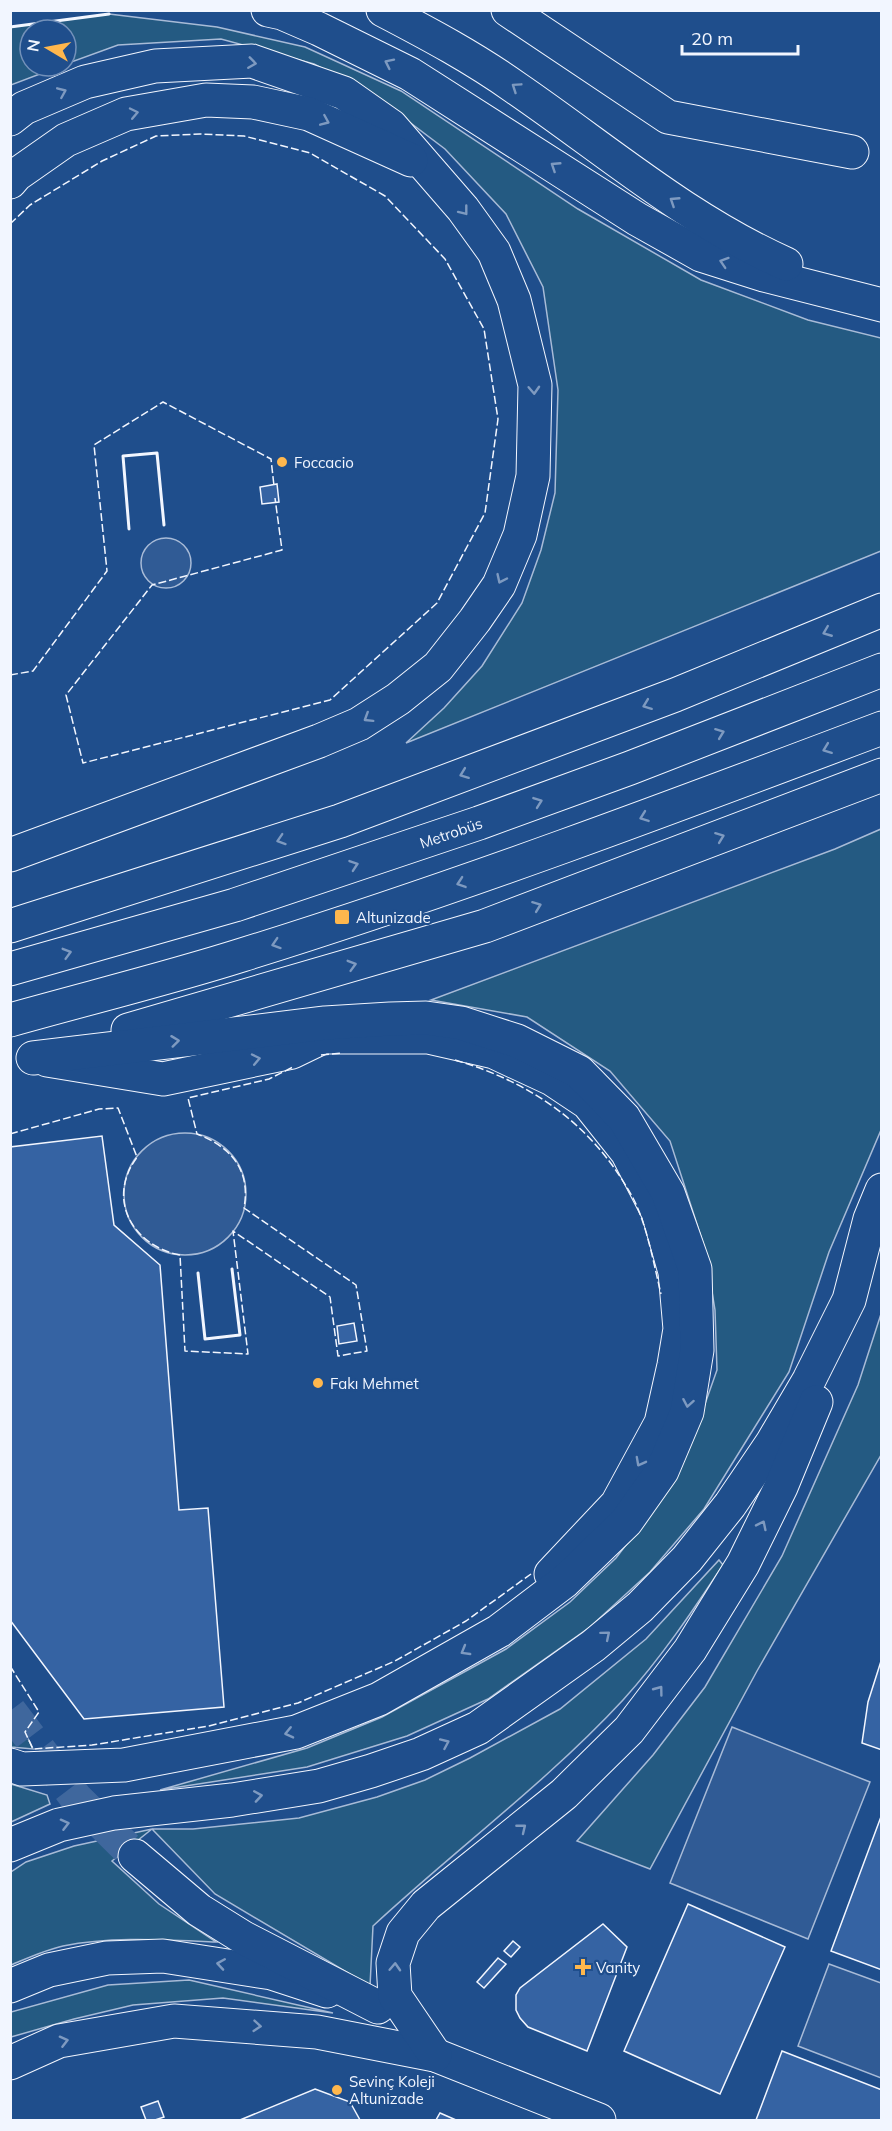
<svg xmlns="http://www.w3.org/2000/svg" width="892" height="2131" font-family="Mulish,sans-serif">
<rect width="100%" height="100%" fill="#1f4e8c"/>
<g fill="#245a82" stroke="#a8bbd7" stroke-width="1.5">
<path d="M109,14L217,27L305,47L401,91L578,209L701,280L808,320L881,338V551L406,743L444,708L482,666L522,603L541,550L555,493L558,390L543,287L506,214L445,149L376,97L314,64L221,39L118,45L66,64V30H30V66H61L11,85V27Z"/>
<path d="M881,829V1130L829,1252L789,1372L704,1509L650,1572L590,1627L488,1699L407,1736L307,1767L160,1790L307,1748L382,1717L506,1649L570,1602L616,1558L656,1506L693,1438L717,1370L715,1310L705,1249L670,1141L610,1071L527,1017L431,1000L835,849Z"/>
<path d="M881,1314V1455L757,1671L650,1869L577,1841L653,1755L705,1687L782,1556L858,1385Z"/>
<path d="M719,1560L723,1565C692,1612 661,1658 623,1700C547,1782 455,1850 373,1926L370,1986L215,1894L152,1829L112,1861L159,1904L216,1942C166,1940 113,1936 63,1946C45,1950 28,1958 11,1965V1872L26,1862L74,1846L152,1829H193L299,1818L377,1797L425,1780L470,1758L560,1709L646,1639Z"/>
<path d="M10,1719L25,1732L33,1749L11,1747Z"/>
<path d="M11,1784L47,1795L50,1804L11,1822Z"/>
<path d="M189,1980L333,2013L223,1998L133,2005L74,2019L11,2037V2012L108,1985Z"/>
</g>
<g fill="#305b95" stroke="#a8bbd7" stroke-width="1.5">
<circle cx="166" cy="563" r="25"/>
<circle cx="185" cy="1194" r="61"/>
<path d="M732,1727L870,1782L808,1939L670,1883Z"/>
<path d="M829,1964L881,1983V2078L798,2046Z"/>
</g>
<g fill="#3563a3" stroke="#f2f6ff" stroke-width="1.5">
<path d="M277,484L279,502L262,504L260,487Z"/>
<path d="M102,1136L114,1225L160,1265L179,1510L208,1508L224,1707L84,1719L10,1620V1147Z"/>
<path d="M354,1323L357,1341L339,1344L337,1326Z"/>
<path d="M882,1658V1750L862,1743L868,1702Z"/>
<path d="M882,1814V1970L831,1951Z"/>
<path d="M688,1904L785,1947L720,2094L624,2051Z"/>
<path d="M603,1924L627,1947L587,2051L528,2027L520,2018L516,2010V1995L520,1988Z"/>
<path d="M513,1941L520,1947L511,1957L504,1951Z"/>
<path d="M498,1958L506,1964L484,1988L477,1982Z"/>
<path d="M782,2051L882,2090V2120H756Z"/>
<path d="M315,2089L350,2102L360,2120H240Z"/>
<path d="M158,2101L164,2117L155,2120H146L141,2107Z"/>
<path d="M440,2113L456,2120H436Z"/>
</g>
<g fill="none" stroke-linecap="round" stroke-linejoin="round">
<path stroke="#3f679d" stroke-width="33" stroke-dasharray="33 16" stroke-linecap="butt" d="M10,1711L76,1798L135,1856"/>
<defs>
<g id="minor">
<path d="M508,10L668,117L852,152"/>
<path d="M10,969L235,905L479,823L630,768L882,670"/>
<path d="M10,1020C88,998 166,979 242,955C458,888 670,808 882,728"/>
<path d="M47,1060L163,1079L292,1052L323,1037H428L494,1052L552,1079L588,1103L627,1152L658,1212L675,1272L680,1329L674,1365L661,1423L617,1504L551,1574"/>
</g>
<g id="major">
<path d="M10,1986L49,1970L107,1958L163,1956L272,1973L327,1991"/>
<path d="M10,2063L59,2041L174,2021L317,2032L435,2055L599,2120"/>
</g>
<g id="highway">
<path d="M268,10L282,13L319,29L410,74L637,219L701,255L764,275L882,305"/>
<path d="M383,10C429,34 474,58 516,88C605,149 687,220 786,264"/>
<path d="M10,119L24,108L85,82L155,66L252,61L344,93L391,126L463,209L494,252L514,300L535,385L533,476L520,535L499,585L475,620L438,667L398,699L359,724L319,741L10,855"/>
<path d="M10,182L16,175L66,140L126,114L206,100L253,102L309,114L411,160"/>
<path d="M10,926L340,821L675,695L882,610"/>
<path d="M128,1030L485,926L882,775"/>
<path d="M10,1765L22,1769L124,1765L296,1732L379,1699L499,1631L565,1581L626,1522L662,1471L687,1412L697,1350L695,1269L668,1193L624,1118L579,1072L517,1041L461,1023L426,1018L390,1019L325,1023L33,1058"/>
<path d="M10,1845L59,1825L114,1813L232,1800L319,1786L371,1771L421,1754L478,1728L593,1646L640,1607L687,1559L730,1505L772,1443L809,1380L849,1300L870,1219L882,1190"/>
<path d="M135,1856L199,1910L244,1938L378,2007"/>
<path d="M435,2055L395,1996L393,1963L403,1933L426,1905L564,1794L629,1730L690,1650L743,1564L781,1487L816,1402"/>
</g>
</defs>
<use href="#minor" stroke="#f2f6ff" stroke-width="35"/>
<use href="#major" stroke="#f2f6ff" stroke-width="35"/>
<use href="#highway" stroke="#f2f6ff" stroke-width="35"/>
<use href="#minor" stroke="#1f4e8c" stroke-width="33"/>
<use href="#major" stroke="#1f4e8c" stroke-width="33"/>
<use href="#highway" stroke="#1f4e8c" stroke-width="33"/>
<g stroke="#f2f6ff" stroke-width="1.5" stroke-dasharray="8 3" stroke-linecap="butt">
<path d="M10,224L30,205L102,161L156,136L200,134L244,136L310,153L385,196L445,259L484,329L498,419L485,513L437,603L330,700L83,763L66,695L152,585L282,550L275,498"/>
<path d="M10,675L33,671L107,571L94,445L163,402L271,459L274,486"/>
<path d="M321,1055L342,1053"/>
<path d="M455,1060C533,1083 593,1125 633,1198C647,1225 654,1265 661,1294"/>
<path d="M10,1134L99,1109L118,1108L137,1157C134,1162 130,1167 128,1173C112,1213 142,1248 180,1255L185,1351L248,1354L233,1231L330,1297L338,1356L367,1351L356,1285L244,1208C251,1170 231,1147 197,1134L188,1098L269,1079L293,1067"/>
<path d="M10,1666L39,1712L25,1732L33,1749L92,1745L209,1726L298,1703L395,1661L466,1621L531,1574"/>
</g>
<g stroke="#f2f6ff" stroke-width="3">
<path d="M10,27L109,14"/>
<path d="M129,529L123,456L157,453L164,525"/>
<path d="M198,1273L205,1339L240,1335L232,1269"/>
</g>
</g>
<defs><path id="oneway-chevron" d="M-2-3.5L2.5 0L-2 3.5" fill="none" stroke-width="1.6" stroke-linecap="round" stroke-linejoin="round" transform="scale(1.5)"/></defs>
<g stroke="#7e9ac0">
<use href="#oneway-chevron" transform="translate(252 63) rotate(8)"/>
<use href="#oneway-chevron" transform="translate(389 63) rotate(-154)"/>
<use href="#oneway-chevron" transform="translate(516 87) rotate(-146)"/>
<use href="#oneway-chevron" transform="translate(62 92) rotate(-23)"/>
<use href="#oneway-chevron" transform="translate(134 113) rotate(-12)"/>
<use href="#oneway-chevron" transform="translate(325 121) rotate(23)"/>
<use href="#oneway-chevron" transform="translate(555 166) rotate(-147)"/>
<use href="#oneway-chevron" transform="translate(674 201) rotate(-147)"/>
<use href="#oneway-chevron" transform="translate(464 211) rotate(52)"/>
<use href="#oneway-chevron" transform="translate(724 262) rotate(-162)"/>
<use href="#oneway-chevron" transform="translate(534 390) rotate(87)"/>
<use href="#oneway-chevron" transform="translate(501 579) rotate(115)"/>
<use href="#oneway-chevron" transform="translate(827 632) rotate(158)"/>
<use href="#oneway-chevron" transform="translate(647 705) rotate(159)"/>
<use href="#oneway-chevron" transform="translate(368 718) rotate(148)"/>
<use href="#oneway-chevron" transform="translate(720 733) rotate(-21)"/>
<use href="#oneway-chevron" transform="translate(827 749) rotate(159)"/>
<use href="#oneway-chevron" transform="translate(464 774) rotate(159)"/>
<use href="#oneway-chevron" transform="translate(538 802) rotate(-20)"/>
<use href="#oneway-chevron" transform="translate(644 817) rotate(160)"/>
<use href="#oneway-chevron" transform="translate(720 837) rotate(-21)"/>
<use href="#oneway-chevron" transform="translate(281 840) rotate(162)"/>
<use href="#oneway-chevron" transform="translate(354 865) rotate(-19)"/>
<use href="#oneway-chevron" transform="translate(461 883) rotate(161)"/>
<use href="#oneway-chevron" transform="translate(537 906) rotate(-21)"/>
<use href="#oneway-chevron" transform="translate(276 944) rotate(162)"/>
<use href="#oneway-chevron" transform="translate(67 953) rotate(-16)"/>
<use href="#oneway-chevron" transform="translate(352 965) rotate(-16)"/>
<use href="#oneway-chevron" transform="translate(175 1041) rotate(-7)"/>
<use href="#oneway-chevron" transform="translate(256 1059) rotate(-12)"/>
<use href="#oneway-chevron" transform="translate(688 1403) rotate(100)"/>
<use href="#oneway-chevron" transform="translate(640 1462) rotate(118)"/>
<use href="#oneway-chevron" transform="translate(762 1525) rotate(-64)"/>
<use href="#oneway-chevron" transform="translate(606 1635) rotate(-40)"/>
<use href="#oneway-chevron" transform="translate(465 1651) rotate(150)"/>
<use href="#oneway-chevron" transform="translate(659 1690) rotate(-53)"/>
<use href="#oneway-chevron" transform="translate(289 1733) rotate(167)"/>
<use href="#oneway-chevron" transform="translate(445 1743) rotate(-24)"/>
<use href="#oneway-chevron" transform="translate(258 1796) rotate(-9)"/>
<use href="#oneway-chevron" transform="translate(65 1824) rotate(-14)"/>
<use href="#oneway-chevron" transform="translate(522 1828) rotate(-39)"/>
<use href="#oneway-chevron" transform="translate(221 1964) rotate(-171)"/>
<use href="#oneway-chevron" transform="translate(395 1967) rotate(-87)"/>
<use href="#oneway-chevron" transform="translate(257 2026) rotate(5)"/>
<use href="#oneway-chevron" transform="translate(64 2041) rotate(-14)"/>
</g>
<g fill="#ffb74d" stroke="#1f4e8c" stroke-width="2">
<circle cx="282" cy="462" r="6"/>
<rect x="334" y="909" width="16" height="16" rx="3"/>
<circle cx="318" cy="1383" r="6"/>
<path d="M580 1958h6v6h6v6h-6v6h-6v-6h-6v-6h6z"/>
<circle cx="337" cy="2090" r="6"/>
</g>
<g text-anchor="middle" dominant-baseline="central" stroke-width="4.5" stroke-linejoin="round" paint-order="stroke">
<g font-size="15" fill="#f2f6ff" stroke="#1f4e8c" text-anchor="start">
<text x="294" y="462">Foccacio</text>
<text x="356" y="917">Altunizade</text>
<text x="330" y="1383">Fakı Mehmet</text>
<text x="596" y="1967">Vanity</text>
<text x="349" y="2081">Sevinç Koleji<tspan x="349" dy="17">Altunizade</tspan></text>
</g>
<g font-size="15" fill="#f2f6ff" stroke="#1f4e8c">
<text transform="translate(451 833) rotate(-19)">Metrobüs</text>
</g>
</g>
<rect width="892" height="2131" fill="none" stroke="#f2f6ff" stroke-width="24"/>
<g transform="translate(48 48) rotate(280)"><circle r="28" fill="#1f4e8c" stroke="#7391ba" stroke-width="1.5"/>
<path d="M0-4.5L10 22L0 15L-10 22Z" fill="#ffb74d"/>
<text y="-9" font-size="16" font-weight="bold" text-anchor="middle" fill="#f2f6ff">N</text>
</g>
<path d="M682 45v9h116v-9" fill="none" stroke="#f2f6ff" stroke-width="3"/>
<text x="691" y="45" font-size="18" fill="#f2f6ff" stroke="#1f4e8c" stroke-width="4.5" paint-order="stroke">20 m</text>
</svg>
